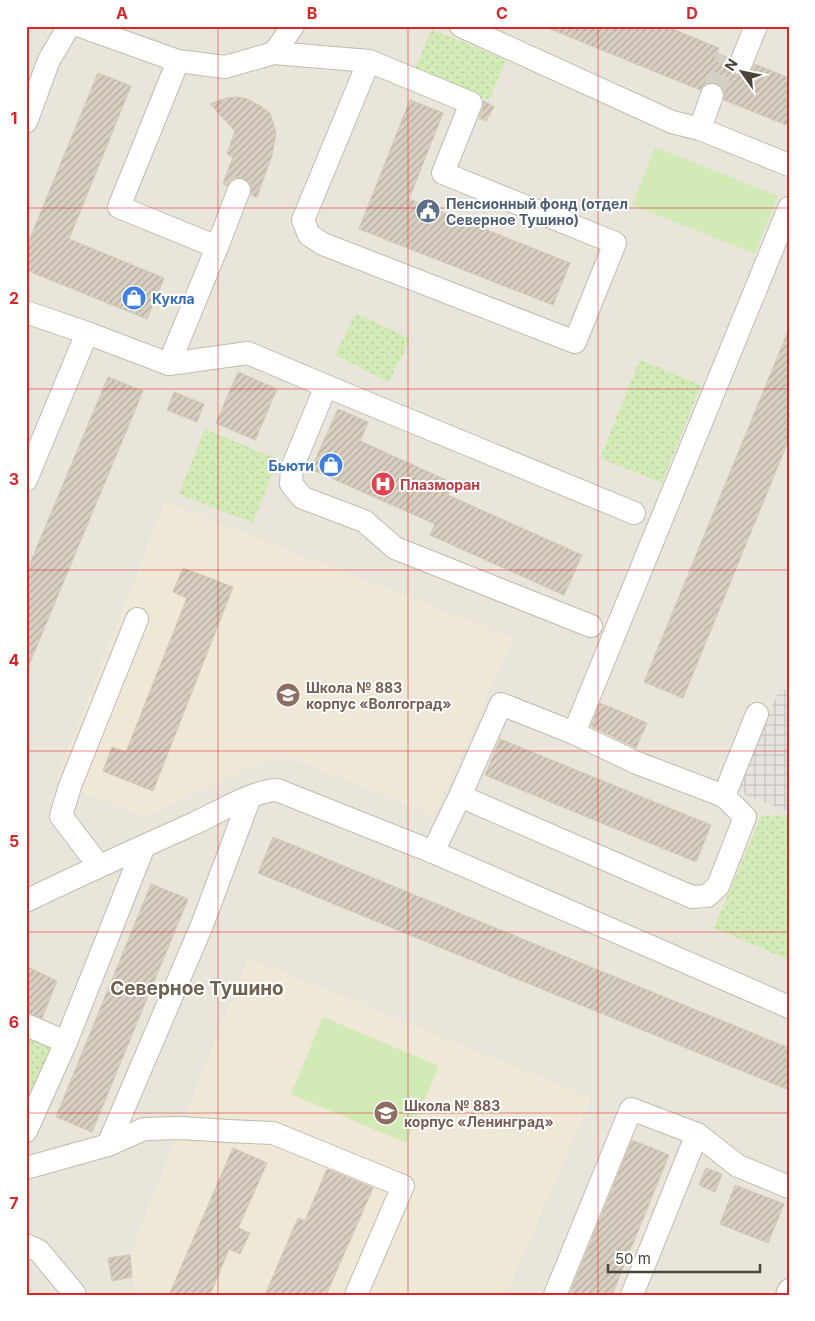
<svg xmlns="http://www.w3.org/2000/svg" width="815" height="1321" font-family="Inter,sans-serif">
<defs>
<pattern id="industrial-grid" width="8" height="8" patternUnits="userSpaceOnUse" patternTransform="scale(1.25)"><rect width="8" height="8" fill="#e6e2dd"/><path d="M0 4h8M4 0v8" fill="none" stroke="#c7c3be"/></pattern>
<pattern id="grass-dots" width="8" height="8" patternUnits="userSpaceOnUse" patternTransform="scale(1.25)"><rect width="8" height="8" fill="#d2eab5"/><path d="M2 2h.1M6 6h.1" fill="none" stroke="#b6ca9c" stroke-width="1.8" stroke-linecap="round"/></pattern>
<pattern id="building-hatch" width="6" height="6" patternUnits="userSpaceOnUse" patternTransform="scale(1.25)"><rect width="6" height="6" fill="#d8cfc1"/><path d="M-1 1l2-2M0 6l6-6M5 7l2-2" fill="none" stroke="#b1aa9e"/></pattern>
</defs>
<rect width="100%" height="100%" fill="#f6f3ec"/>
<rect fill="#eae5da" x="26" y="26" width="763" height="1269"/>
<path fill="url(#industrial-grid)" d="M780,688L789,691V812L736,791Z"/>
<g fill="#efe8d6">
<path d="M165,502L513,638L434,816L280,753L145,818L56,780Z"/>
<path d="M248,958L591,1098L506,1295H136L132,1277L130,1255Z"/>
</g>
<g fill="url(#grass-dots)">
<path d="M432,29L506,60L489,100L415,69Z"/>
<path d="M356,313L410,339L389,382L335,355Z"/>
<path d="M640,360L701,385L662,483L600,458Z"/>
<path d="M205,429L278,459L253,523L179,494Z"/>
<path d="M789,815V960L714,928L761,816Z"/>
<path d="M26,1037L53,1047L26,1106Z"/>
</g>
<g fill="#d2eab5">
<path d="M655,147L778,196L755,254L632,205Z"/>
<path d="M323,1017L439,1066L406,1143L291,1094Z"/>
</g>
<g fill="url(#building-hatch)" stroke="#d3c7b4">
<path d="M543,26H665L719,48L717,53L729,58L728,65L730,71L736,75L742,76L749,74L755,64L789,78V126L724,100L725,92L722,86L717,83L709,82L703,85L700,90Z"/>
<path d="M98,73L131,86L69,239L164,278L147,319L26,270V248Z"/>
<path d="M237,97L247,99L259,105L270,113L276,133L272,155L257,197L251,195L252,188L249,182L243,178L236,177L230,180L227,186L223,184L233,157L227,154L235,131L210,104L227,98Z"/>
<path d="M410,100L443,113L409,199L570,263L553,305L359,229Z"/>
<path d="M484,101L494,107L486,121L479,118L483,108Z"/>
<path d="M789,329V439L683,698L644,682Z"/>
<path d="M238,372L277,389L255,440L216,423Z"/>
<path d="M108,377L143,391L26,672V573Z"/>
<path d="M174,392L204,404L197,422L167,410Z"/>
<path d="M338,409L368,422L360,441L453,483L448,495L582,555L564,595L430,535L435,524L311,469Z"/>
<path d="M183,568L233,587L153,791L103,771L112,747L126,752L187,598L173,592Z"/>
<path d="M600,703L647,723L636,748L591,726Z"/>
<path d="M500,739L711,825L696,862L485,775Z"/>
<path d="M273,837L789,1048V1090L258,873Z"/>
<path d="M151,884L188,899L92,1132L56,1117Z"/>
<path d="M26,966L57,981L42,1018L26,1012Z"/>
<path d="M632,1140L669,1155L612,1295H569Z"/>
<path d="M233,1148L267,1163L238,1228L250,1233L240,1254L229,1249L210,1295H169Z"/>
<path d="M706,1168L722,1174L715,1192L699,1185Z"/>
<path d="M327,1169L373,1188L326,1295H265L298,1218L305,1221Z"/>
<path d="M735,1185L784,1204L768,1243L720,1224Z"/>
<path d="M130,1255L132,1277L112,1281L108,1258Z"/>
</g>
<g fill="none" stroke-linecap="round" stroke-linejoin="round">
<path stroke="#d4d0c8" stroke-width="22" stroke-dasharray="22 11" stroke-linecap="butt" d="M712,95L727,57"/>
<defs>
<g id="minor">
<path d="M80,26L178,61L225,67L274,53L293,26"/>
<path d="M461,26L672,122L700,129L789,165"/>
<path d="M274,53L369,61L471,103L443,173L615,243L575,342L323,244L309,235L303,220L369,61"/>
<path d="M741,63L756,26"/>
<path d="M26,122L49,60L69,26"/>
<path d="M700,129L712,95"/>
<path d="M217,247L239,190"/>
<path d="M26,312L87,333L169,364L248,353L326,386L292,468L291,484L303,498L364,521L395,548L591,626"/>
<path d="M169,364L217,247L119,207L178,61"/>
<path d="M326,386L634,513"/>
<path d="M26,480L87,333"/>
<path d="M574,733L789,208"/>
<path d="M724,796L757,714"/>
<path d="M433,852L460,796L501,704L574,733L637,763L724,796L745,817L718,886L707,896L692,897L460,796"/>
<path d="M99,866L61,816L70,786L137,619"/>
<path d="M26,901C81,874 137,849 193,824C215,814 255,790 277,790L433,852L789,1007"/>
<path d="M26,1025L66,1042"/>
<path d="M26,1131L66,1042L144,846"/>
<path d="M108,1145L144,1129L182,1128L228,1131L273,1133L403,1186L356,1295"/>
<path d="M26,1168L108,1145L202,925L250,797"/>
<path d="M26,1245L39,1251L74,1293L75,1295"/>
<path d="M555,1295L631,1109L697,1134L738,1166L789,1187"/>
<path d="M632,1295L697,1134"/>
<path d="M787,1295L789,1290"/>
</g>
</defs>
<use href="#minor" stroke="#c2bbae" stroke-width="24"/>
<use href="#minor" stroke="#fff" stroke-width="22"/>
</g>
<path fill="none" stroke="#d62828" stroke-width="1" stroke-opacity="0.55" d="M218,26V1295M408,26V1295M598,26V1295M26,208H789M26,389H789M26,570H789M26,751H789M26,932H789M26,1113H789"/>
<defs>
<symbol id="civic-disc" viewBox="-11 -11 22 22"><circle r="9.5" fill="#5c6f8a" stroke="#fff"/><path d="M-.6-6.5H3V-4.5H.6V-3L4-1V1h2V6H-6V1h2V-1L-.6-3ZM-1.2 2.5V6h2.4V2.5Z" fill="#fff"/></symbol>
<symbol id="shop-disc" viewBox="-11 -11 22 22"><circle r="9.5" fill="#3f7fe0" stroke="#fff"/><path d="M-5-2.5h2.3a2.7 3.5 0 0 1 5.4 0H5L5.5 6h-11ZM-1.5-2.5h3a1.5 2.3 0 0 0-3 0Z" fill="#fff"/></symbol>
<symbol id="hospital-disc" viewBox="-11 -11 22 22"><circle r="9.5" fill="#e0444e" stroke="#fff"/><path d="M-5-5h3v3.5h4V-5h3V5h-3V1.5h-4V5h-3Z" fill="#fff"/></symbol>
<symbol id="school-disc" viewBox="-11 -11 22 22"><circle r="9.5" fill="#8d6e63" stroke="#fff"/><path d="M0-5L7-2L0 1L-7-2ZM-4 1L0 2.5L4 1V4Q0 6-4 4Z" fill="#fff"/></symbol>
</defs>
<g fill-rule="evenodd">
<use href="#civic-disc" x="414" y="197" width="28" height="28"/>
<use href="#shop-disc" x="120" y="284" width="28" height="28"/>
<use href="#shop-disc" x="317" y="451" width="28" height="28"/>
<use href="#hospital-disc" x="369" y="470" width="28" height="28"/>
<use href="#school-disc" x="274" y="681" width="28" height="28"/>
<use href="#school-disc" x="372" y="1099" width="28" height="28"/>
</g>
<g text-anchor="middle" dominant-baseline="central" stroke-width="4" stroke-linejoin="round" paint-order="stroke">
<g font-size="14" font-weight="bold" fill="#4e5e75" stroke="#fff" text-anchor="start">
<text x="446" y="203">Пенсионный фонд (отдел<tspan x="446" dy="16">Северное Тушино)</tspan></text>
</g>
<g font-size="14" font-weight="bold" fill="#366cbe" stroke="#fff" text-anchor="start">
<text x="152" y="298">Кукла</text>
<text x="314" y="465" text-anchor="end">Бьюти</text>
</g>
<g font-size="14" font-weight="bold" fill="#be3a42" stroke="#fff" text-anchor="start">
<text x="400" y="484">Плазморан</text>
</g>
<g font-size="14" font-weight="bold" fill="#785e54" stroke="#fff" text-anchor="start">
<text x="306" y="687">Школа № 883<tspan x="306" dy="16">корпус «Волгоград»</tspan></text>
<text x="404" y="1105">Школа № 883<tspan x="404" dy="16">корпус «Ленинград»</tspan></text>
</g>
<g font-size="19" font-weight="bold" fill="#6e6250" stroke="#fff">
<text x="197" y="988">Северное Тушино</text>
</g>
</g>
<rect width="815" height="1321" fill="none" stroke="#ffffff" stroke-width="55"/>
<g transform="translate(742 72) rotate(303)" stroke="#ffffff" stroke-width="4" paint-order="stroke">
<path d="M0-4L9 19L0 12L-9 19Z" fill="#4b4439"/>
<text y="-8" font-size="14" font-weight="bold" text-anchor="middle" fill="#4b4439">N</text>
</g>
<path d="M608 1264v8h152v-8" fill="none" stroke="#4b4439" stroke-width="2.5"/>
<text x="615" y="1264" font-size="15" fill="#4b4439" stroke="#ffffff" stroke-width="4" paint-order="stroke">50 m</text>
<rect x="28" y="28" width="760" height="1266" fill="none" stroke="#d62828" stroke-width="2"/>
<g font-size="16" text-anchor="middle" font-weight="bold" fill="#d62828">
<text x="122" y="19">A</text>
<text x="312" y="19">B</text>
<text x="502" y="19">C</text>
<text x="692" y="19">D</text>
<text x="14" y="124">1</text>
<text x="14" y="304">2</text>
<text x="14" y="485">3</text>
<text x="14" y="666">4</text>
<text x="14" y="847">5</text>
<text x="14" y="1028">6</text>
<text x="14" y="1209">7</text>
</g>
</svg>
